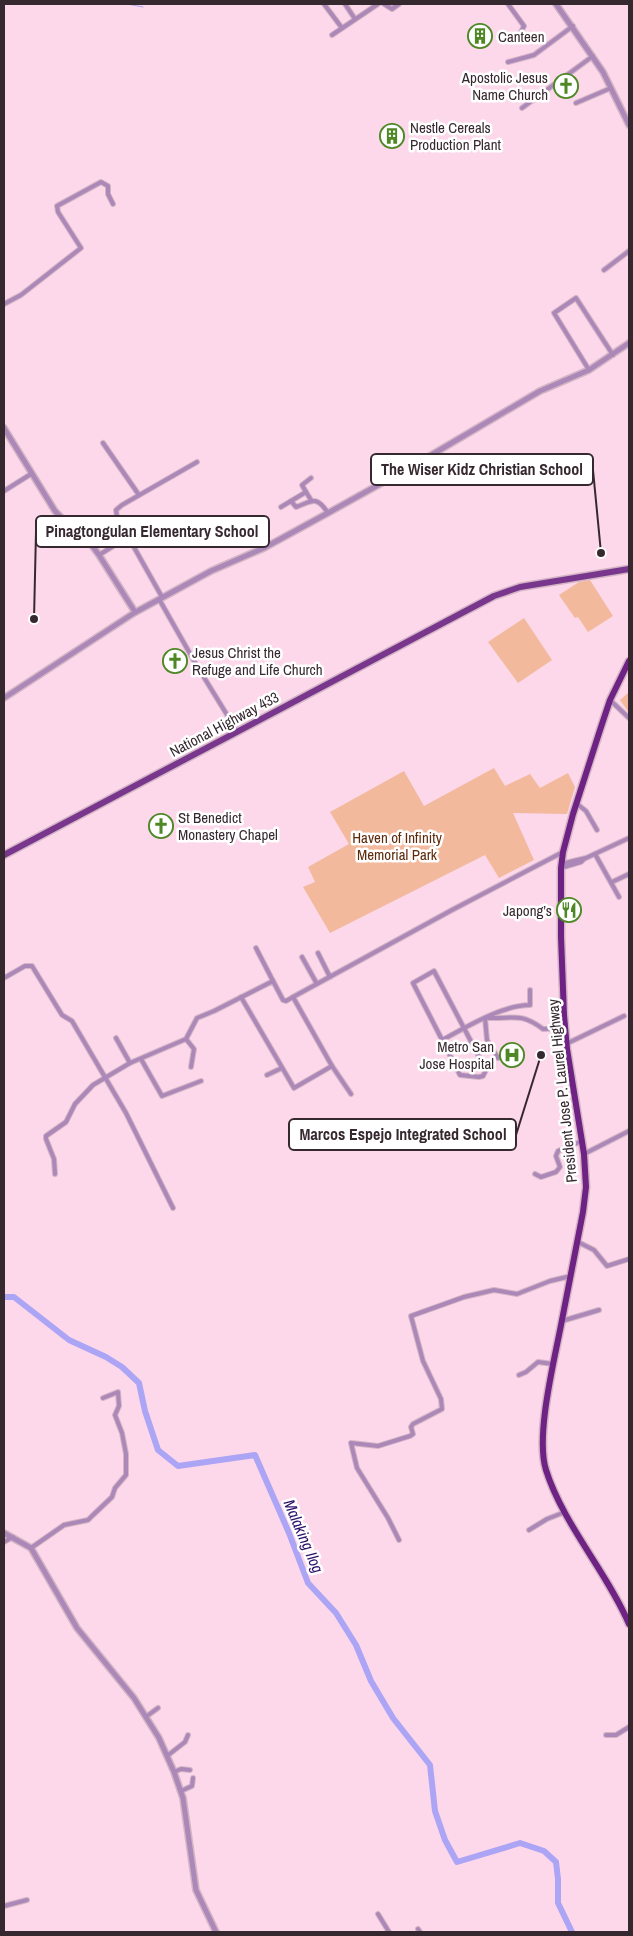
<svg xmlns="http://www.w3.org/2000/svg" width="633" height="1936" font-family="'Archivo Narrow',sans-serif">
<rect width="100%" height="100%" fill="#fcd8ea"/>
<g fill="#f3b99d">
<path d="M590,580L613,616L588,632L578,617L575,618L559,595L579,582Z"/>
<path d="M524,618L552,660L518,683L488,642Z"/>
<path d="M629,692V713L620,700Z"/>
<path d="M494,768L505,786L530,774L540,788L568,773L575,787L567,814L513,813L534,860L499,878L485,855L330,933L303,887L315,882L308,867L349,844L330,812L404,771L424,806Z"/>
</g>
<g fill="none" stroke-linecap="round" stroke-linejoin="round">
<path stroke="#aca4f4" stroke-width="1" d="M127,4L143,7"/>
<path stroke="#aca4f4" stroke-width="6" d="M4,1297H14L69,1340L106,1357L122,1367L139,1383L145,1411L158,1450L178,1466L255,1455L289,1533L308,1583L336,1613L356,1645L371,1681L393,1718L430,1765L435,1811L445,1840L457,1862L520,1843L544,1851L556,1862L558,1879V1903L572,1932"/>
<defs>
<g id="minor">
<path d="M324,4L342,28"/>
<path d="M345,4L355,19"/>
<path d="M384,4L392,9L399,4"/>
<path d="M508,4L524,26L520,34"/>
<path d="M332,35L378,4"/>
<path d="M508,62L534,55L573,26"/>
<path d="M576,103L611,88"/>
<path d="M522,108L593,56"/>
<path d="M604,270L629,251"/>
<path d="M4,304L21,295L81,248L58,212L57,206L101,182L108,186V194L113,204"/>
<path d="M589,370L554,313L576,298L613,355"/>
<path d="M103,443L139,495"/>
<path d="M4,491L31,474"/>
<path d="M306,492L302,485L311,478"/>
<path d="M291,501L296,507C313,501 316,495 328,513"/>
<path d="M281,507L306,492L311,500"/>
<path d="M99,555L128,537"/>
<path d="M162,597L117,517L116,510L122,505L197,462"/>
<path d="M159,599L197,666L237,731"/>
<path d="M610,700L629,718"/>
<path d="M576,803L586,811L597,830"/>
<path d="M595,854L619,897"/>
<path d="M561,864L586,858L629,838"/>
<path d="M561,868L581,862L584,859"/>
<path d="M612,882L629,874"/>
<path d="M256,948L273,981"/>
<path d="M318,953L330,977"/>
<path d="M302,957L317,984"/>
<path d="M434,971L486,1070L483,1076L479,1077L460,1075L413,983Z"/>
<path d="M4,978L25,966H32L62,1015L72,1021L126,1113L173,1208"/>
<path d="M241,997L294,1088L332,1066L293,997L452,910L563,852"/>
<path d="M485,1018L487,1040L498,1058"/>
<path d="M488,1018C514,1019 520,1012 543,1029L565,1028"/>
<path d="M116,1038L130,1063"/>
<path d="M186,1039L194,1049L191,1067"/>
<path d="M442,1040C467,1027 502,1005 530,1005V990"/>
<path d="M566,1044L624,1016"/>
<path d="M141,1059L162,1096L201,1081"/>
<path d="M332,1066L351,1094"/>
<path d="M267,1075L282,1068"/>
<path d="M584,1154L629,1131"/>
<path d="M55,1174L54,1159L46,1139V1136L66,1122L75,1104L93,1085L130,1063L186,1039L197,1018L214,1011L273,981L283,1000L286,1001L293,997"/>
<path d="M535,1174L541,1177L556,1172L560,1167L556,1156L558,1151L582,1141"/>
<path d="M578,1242L594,1250L607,1266L629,1259"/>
<path d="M562,1321L599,1310"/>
<path d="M519,1375L526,1372L538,1362L553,1364"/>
<path d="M529,1530L547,1519L565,1512"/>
<path d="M399,1540L388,1518L357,1468L351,1443L378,1446L410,1436L413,1434L411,1427L413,1424L442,1409L441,1399L423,1361L411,1316L464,1297L494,1290L517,1294L550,1281L571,1276"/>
<path d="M4,1542L13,1537"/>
<path d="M31,1548L64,1525L88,1520L92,1516L112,1497L115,1488L126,1475V1454L122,1433L115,1415L119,1406L118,1392L103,1398"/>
<path d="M147,1716L158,1708"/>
<path d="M606,1735H616L629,1727"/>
<path d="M167,1756L185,1742L188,1735"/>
<path d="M174,1772L181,1769L190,1770"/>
<path d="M181,1791L192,1786L193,1778"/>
<path d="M4,1906L27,1900"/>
<path d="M378,1914L389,1932"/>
<path d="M418,1929L420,1932"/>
</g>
<g id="tertiary">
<path d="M556,4L603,72L629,125"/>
<path d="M4,428L55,511L72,529L82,532L99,555L135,612"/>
<path d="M4,698L134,613L211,571L264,548L328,513L416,464L540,391L589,370L629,343"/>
<path d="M4,1533L31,1548L77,1628L134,1698L159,1738L174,1772L183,1798L196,1890L216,1932"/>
</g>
<path id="primary" d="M4,855L494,596L520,587L629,569"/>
<path id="trunk" d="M629,661L610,700L601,727L573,814L563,852L561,868V937L564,1015L567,1049L584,1154L586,1187L583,1212C576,1248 569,1284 562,1320C555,1358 535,1435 546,1470C563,1524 607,1572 629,1624"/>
</defs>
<use href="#minor" stroke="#d4b5c5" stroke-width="6"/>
<use href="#tertiary" stroke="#d4b5c5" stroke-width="8"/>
<use href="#primary" stroke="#d4b5c5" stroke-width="9"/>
<use href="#trunk" stroke="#d4b5c5" stroke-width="9"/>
<use href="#minor" stroke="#ab88b7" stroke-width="4"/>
<use href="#tertiary" stroke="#ab88b7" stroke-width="5"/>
<use href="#primary" stroke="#78378d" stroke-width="6"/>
<use href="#trunk" stroke="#6e2284" stroke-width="6"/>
</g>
<defs>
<symbol id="building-ring" viewBox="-11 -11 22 22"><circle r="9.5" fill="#fff" stroke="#4d8825" stroke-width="1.5"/><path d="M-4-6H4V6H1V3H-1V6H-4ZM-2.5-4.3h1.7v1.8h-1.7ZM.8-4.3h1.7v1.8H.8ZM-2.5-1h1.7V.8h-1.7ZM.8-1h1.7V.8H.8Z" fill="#4d8825"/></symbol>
<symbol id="church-ring" viewBox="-11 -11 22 22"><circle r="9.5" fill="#fff" stroke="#4d8825" stroke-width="1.5"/><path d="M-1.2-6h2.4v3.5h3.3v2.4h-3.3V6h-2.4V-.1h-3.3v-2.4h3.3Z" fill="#4d8825"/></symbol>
<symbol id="restaurant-ring" viewBox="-11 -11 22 22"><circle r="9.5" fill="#fff" stroke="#4d8825" stroke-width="1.5"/><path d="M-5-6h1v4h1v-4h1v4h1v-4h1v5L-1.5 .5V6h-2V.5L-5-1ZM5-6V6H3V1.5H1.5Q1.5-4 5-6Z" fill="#4d8825"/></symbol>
<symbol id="hospital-ring" viewBox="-11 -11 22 22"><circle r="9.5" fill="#fff" stroke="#4d8825" stroke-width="1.5"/><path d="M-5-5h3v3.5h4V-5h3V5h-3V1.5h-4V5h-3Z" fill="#4d8825"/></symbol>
</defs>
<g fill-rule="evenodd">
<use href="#building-ring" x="466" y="22" width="28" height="28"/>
<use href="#church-ring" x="552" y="72" width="28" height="28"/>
<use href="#building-ring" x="378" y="122" width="28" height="28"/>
<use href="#church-ring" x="161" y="647" width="28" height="28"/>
<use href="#church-ring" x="147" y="812" width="28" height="28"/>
<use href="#restaurant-ring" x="555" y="896" width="28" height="28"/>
<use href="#hospital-ring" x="498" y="1041" width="28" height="28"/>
</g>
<g text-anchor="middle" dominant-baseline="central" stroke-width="5" stroke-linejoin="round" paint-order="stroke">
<g font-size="15" fill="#36282f" stroke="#fff" text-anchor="start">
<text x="498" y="36">Canteen</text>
<text x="548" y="77" text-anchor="end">Apostolic Jesus<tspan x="548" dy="17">Name Church</tspan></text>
<text x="410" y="127">Nestle Cereals<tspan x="410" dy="17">Production Plant</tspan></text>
<text x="192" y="652">Jesus Christ the<tspan x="192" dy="17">Refuge and Life Church</tspan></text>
<text x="178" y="817">St Benedict<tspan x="178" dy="17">Monastery Chapel</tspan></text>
<text x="552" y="910" text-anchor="end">Japong’s</text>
<text x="494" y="1046" text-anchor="end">Metro San<tspan x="494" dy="17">Jose Hospital</tspan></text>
</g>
<g font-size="15" fill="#36282f" stroke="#fff">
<text transform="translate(224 724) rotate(-28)">National Highway 433</text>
<text transform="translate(562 1091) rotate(-96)">President Jose P. Laurel Highway</text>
</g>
<g font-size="15" fill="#5d290b" stroke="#fff">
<text x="397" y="837">Haven of Infinity<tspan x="397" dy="17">Memorial Park</tspan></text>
</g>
<g font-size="16" font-style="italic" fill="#2c116c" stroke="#fff">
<text transform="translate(304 1536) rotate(67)">Malaking Ilog</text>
</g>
</g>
<path fill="none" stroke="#36282f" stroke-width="2" d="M601 553L593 470M34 619L36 532M541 1055L516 1135"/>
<g fill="#36282f" stroke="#fff" stroke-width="2">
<circle cx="601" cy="553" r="5"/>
<circle cx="34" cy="619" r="5"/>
<circle cx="541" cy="1055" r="5"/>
</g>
<g fill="#fff" stroke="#36282f" stroke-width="2">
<rect x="371" y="454" width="222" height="31" rx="5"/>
<rect x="36" y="516" width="233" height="31" rx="5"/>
<rect x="289" y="1119" width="227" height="31" rx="5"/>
</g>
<g font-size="16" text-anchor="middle" font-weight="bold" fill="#36282f">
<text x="482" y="475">The Wiser Kidz Christian School</text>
<text x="152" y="537">Pinagtongulan Elementary School</text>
<text x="403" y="1140">Marcos Espejo Integrated School</text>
</g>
<rect width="633" height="1936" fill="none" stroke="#36282f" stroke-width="10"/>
</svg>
